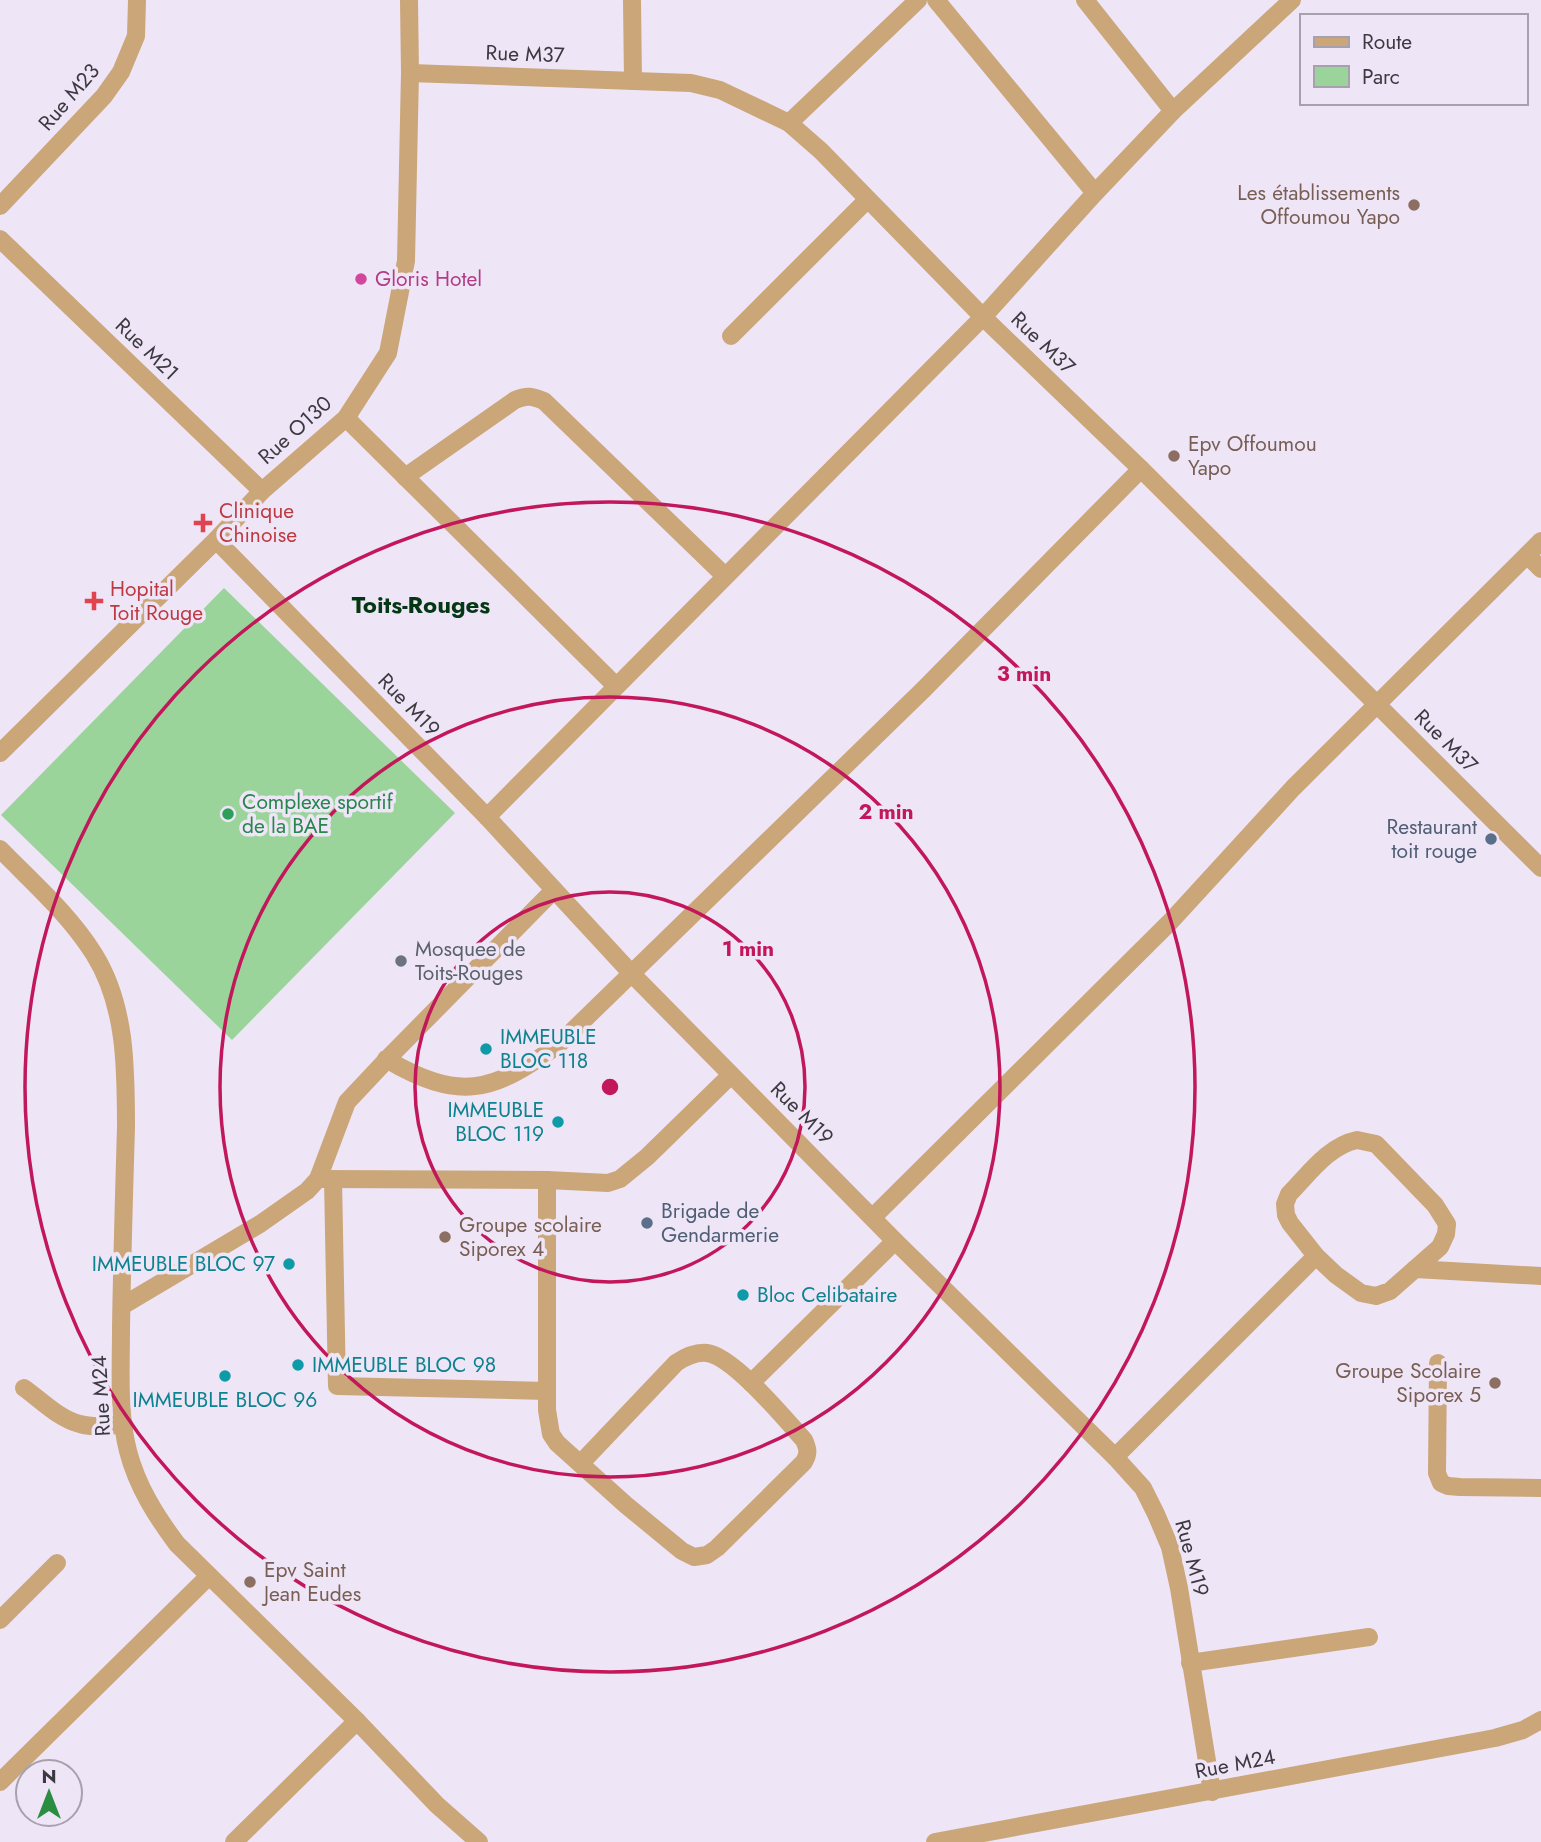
<svg xmlns="http://www.w3.org/2000/svg" width="1541" height="1842" font-family="Jost,sans-serif">
<rect width="100%" height="100%" fill="#eee5f6"/>
<path fill="#9ad49a" d="M224,588L455,813L232,1040L1,815Z"/>
<g fill="none" stroke-linecap="round" stroke-linejoin="round">
<g stroke="#caa679" stroke-width="18">
<path d="M632,0L633,81"/>
<path d="M936,0L1095,193"/>
<path d="M1085,0L1173,111"/>
<path d="M410,73L691,83L720,90L789,123L821,151L983,317L1141,469L1541,868"/>
<path d="M789,123L918,0"/>
<path d="M0,206L104,96L121,72L136,36L137,0"/>
<path d="M0,239L262,491"/>
<path d="M731,336L867,200"/>
<path d="M346,418L616,686"/>
<path d="M405,477L515,400C527,395 532,396 544,401L725,576"/>
<path d="M216,540L487,817L632,974L895,1241L1115,1457L1143,1488L1156,1514L1170,1547L1179,1588L1212,1792"/>
<path d="M1527,555L1541,569"/>
<path d="M0,753L216,540L262,491L346,418L388,353L406,261L410,73L409,0"/>
<path d="M487,817L983,317L1095,193L1173,111L1292,0"/>
<path d="M0,849C32,882 69,914 94,954C126,1005 126,1068 126,1127C124,1194 122,1262 121,1329C121,1369 118,1412 128,1451C137,1486 156,1516 177,1544L357,1721L437,1805L479,1842"/>
<path d="M386,1059C459,1102 492,1093 558,1045L923,690L1141,469"/>
<path d="M1357,1140L1376,1144L1435,1205L1447,1224L1446,1234L1440,1247L1390,1291L1376,1296L1361,1293L1336,1275L1316,1256L1290,1223L1286,1215L1285,1204L1289,1194C1309,1174 1328,1146 1357,1140Z"/>
<path d="M318,1179L547,1180L608,1183L620,1179L647,1157L731,1075"/>
<path d="M333,1179L337,1386L547,1391"/>
<path d="M547,1180V1410L551,1434L557,1443L626,1505L682,1551L694,1557L707,1555L717,1548L804,1462C809,1453 808,1449 804,1440C785,1419 733,1356 707,1353C697,1352 685,1357 676,1363L581,1463"/>
<path d="M873,1217L1171,921L1293,788L1541,541"/>
<path d="M1415,1269L1541,1276"/>
<path d="M122,1306L260,1224L307,1191L318,1179L347,1102L394,1052L554,890"/>
<path d="M1438,1363L1437,1473L1441,1483L1448,1486L1460,1487L1541,1488"/>
<path d="M751,1383L895,1241"/>
<path d="M24,1388C41,1400 59,1419 80,1424C94,1428 110,1426 124,1424"/>
<path d="M1115,1457L1316,1256"/>
<path d="M0,1620L57,1563"/>
<path d="M1190,1663L1369,1637"/>
<path d="M0,1782L209,1576"/>
<path d="M234,1842L357,1721"/>
<path d="M935,1842L1495,1738L1523,1730L1541,1720"/>
</g>
</g>
<g fill="none" stroke="#c2185b" stroke-width="3.5">
<circle cx="610" cy="1087" r="195"/>
<circle cx="610" cy="1087" r="390"/>
<circle cx="610" cy="1087" r="585"/>
</g>
<g fill="#8d6e63" stroke="#eee5f6" stroke-width="2.5">
<circle cx="1414" cy="205" r="7"/>
<circle cx="1174" cy="456" r="7"/>
<circle cx="445" cy="1237" r="7"/>
<circle cx="1495" cy="1383" r="7"/>
<circle cx="250" cy="1582" r="7"/>
</g>
<circle fill="#d1479c" stroke="#eee5f6" stroke-width="2.5" cx="361" cy="279" r="7"/>
<g fill="#e0444e" stroke="#eee5f6" stroke-width="2.5">
<path d="M199.5 512.5h7v7h7v7h-7v7h-7v-7h-7v-7h7z"/>
<path d="M90.5 590.5h7v7h7v7h-7v7h-7v-7h-7v-7h7z"/>
</g>
<circle fill="#2e9e5b" stroke="#eee5f6" stroke-width="2.5" cx="228" cy="814" r="7"/>
<g fill="#5c6f8a" stroke="#eee5f6" stroke-width="2.5">
<circle cx="1491" cy="839" r="7"/>
<circle cx="647" cy="1223" r="7"/>
</g>
<circle fill="#6b7280" stroke="#eee5f6" stroke-width="2.5" cx="401" cy="961" r="7"/>
<g fill="#0f9aa8" stroke="#eee5f6" stroke-width="2.5">
<circle cx="486" cy="1049" r="7"/>
<circle cx="558" cy="1122" r="7"/>
<circle cx="289" cy="1264" r="7"/>
<circle cx="743" cy="1295" r="7"/>
<circle cx="298" cy="1365" r="7"/>
<circle cx="225" cy="1376" r="7"/>
</g>
<g text-anchor="middle" dominant-baseline="central" stroke-width="7" stroke-linejoin="round" paint-order="stroke">
<g font-size="21" fill="#3d3940" stroke="#eee5f6">
<text transform="translate(525 54) rotate(2)">Rue M37</text>
<text transform="translate(69 97) rotate(-49)">Rue M23</text>
<text transform="translate(1043 343) rotate(44)">Rue M37</text>
<text transform="translate(147 349) rotate(44)">Rue M21</text>
<text transform="translate(295 430) rotate(-42)">Rue O130</text>
<text transform="translate(409 705) rotate(46)">Rue M19</text>
<text transform="translate(1446 741) rotate(45)">Rue M37</text>
<text transform="translate(802 1113) rotate(45)">Rue M19</text>
<text transform="translate(101 1396) rotate(-93)">Rue M24</text>
<text transform="translate(1192 1558) rotate(75)">Rue M19</text>
<text transform="translate(1235 1764) rotate(-11)">Rue M24</text>
</g>
<g font-size="21" fill="#785e54" stroke="#eee5f6" text-anchor="start">
<text x="1400" y="193" text-anchor="end">Les établissements<tspan x="1400" dy="24">Offoumou Yapo</tspan></text>
<text x="1188" y="444">Epv Offoumou<tspan x="1188" dy="24">Yapo</tspan></text>
<text x="459" y="1225">Groupe scolaire<tspan x="459" dy="24">Siporex 4</tspan></text>
<text x="1481" y="1371" text-anchor="end">Groupe Scolaire<tspan x="1481" dy="24">Siporex 5</tspan></text>
<text x="264" y="1570">Epv Saint<tspan x="264" dy="24">Jean Eudes</tspan></text>
</g>
<g font-size="21" fill="#b23c85" stroke="#eee5f6" text-anchor="start">
<text x="375" y="279">Gloris Hotel</text>
</g>
<g font-size="21" fill="#be3a42" stroke="#eee5f6" text-anchor="start">
<text x="219" y="511">Clinique<tspan x="219" dy="24">Chinoise</tspan></text>
<text x="110" y="589">Hopital<tspan x="110" dy="24">Toit Rouge</tspan></text>
</g>
<g font-size="21" fill="#27864d" stroke="#eee5f6" text-anchor="start">
<text x="242" y="802">Complexe sportif<tspan x="242" dy="24">de la BAE</tspan></text>
</g>
<g font-size="21" fill="#4e5e75" stroke="#eee5f6" text-anchor="end">
<text x="1477" y="827">Restaurant<tspan x="1477" dy="24">toit rouge</tspan></text>
<text x="661" y="1211" text-anchor="start">Brigade de<tspan x="661" dy="24">Gendarmerie</tspan></text>
</g>
<g font-size="21" fill="#5b616d" stroke="#eee5f6" text-anchor="start">
<text x="415" y="949">Mosquee de<tspan x="415" dy="24">Toits-Rouges</tspan></text>
</g>
<g font-size="21" fill="#0d838f" stroke="#eee5f6" text-anchor="start">
<text x="500" y="1037">IMMEUBLE<tspan x="500" dy="24">BLOC 118</tspan></text>
<text x="544" y="1110" text-anchor="end">IMMEUBLE<tspan x="544" dy="24">BLOC 119</tspan></text>
<text x="275" y="1264" text-anchor="end">IMMEUBLE BLOC 97</text>
<text x="757" y="1295">Bloc Celibataire</text>
<text x="312" y="1365">IMMEUBLE BLOC 98</text>
<text x="225" y="1400" text-anchor="middle">IMMEUBLE BLOC 96</text>
</g>
<g font-size="24" font-weight="bold" fill="#063714" stroke="#eee5f6">
<text x="421" y="604">Toits-Rouges</text>
</g>
</g>
<circle cx="610" cy="1087" r="10" fill="#c2185b" stroke="#eee5f6" stroke-width="3.5"/>
<g font-size="21" text-anchor="middle" font-weight="bold" fill="#c2185b" stroke="#eee5f6" stroke-width="7" stroke-linejoin="round" paint-order="stroke">
<text x="1024" y="681">3 min</text>
<text x="886" y="819">2 min</text>
<text x="748" y="956">1 min</text>
</g>
<rect x="1300" y="14" width="228" height="91" fill="#eee5f6" stroke="#a7a0ad" stroke-width="2"/>
<rect x="1314" y="37" width="35" height="10" fill="#caa679" stroke="#a7a0ad" stroke-width="2"/>
<text x="1362" y="49" font-size="21" fill="#3d3940">Route</text>
<rect x="1314" y="66" width="35" height="21" fill="#9ad49a" stroke="#a7a0ad" stroke-width="2"/>
<text x="1362" y="84" font-size="21" fill="#3d3940">Parc</text>
<g transform="translate(49 1793)"><circle r="33" fill="#eee5f6" stroke="#a7a0ad" stroke-width="2"/>
<path d="M0-5L12 26L0 18L-12 26Z" fill="#298d42"/>
<text y="-10" font-size="19" font-weight="bold" text-anchor="middle" fill="#3d3940">N</text>
</g>
</svg>
